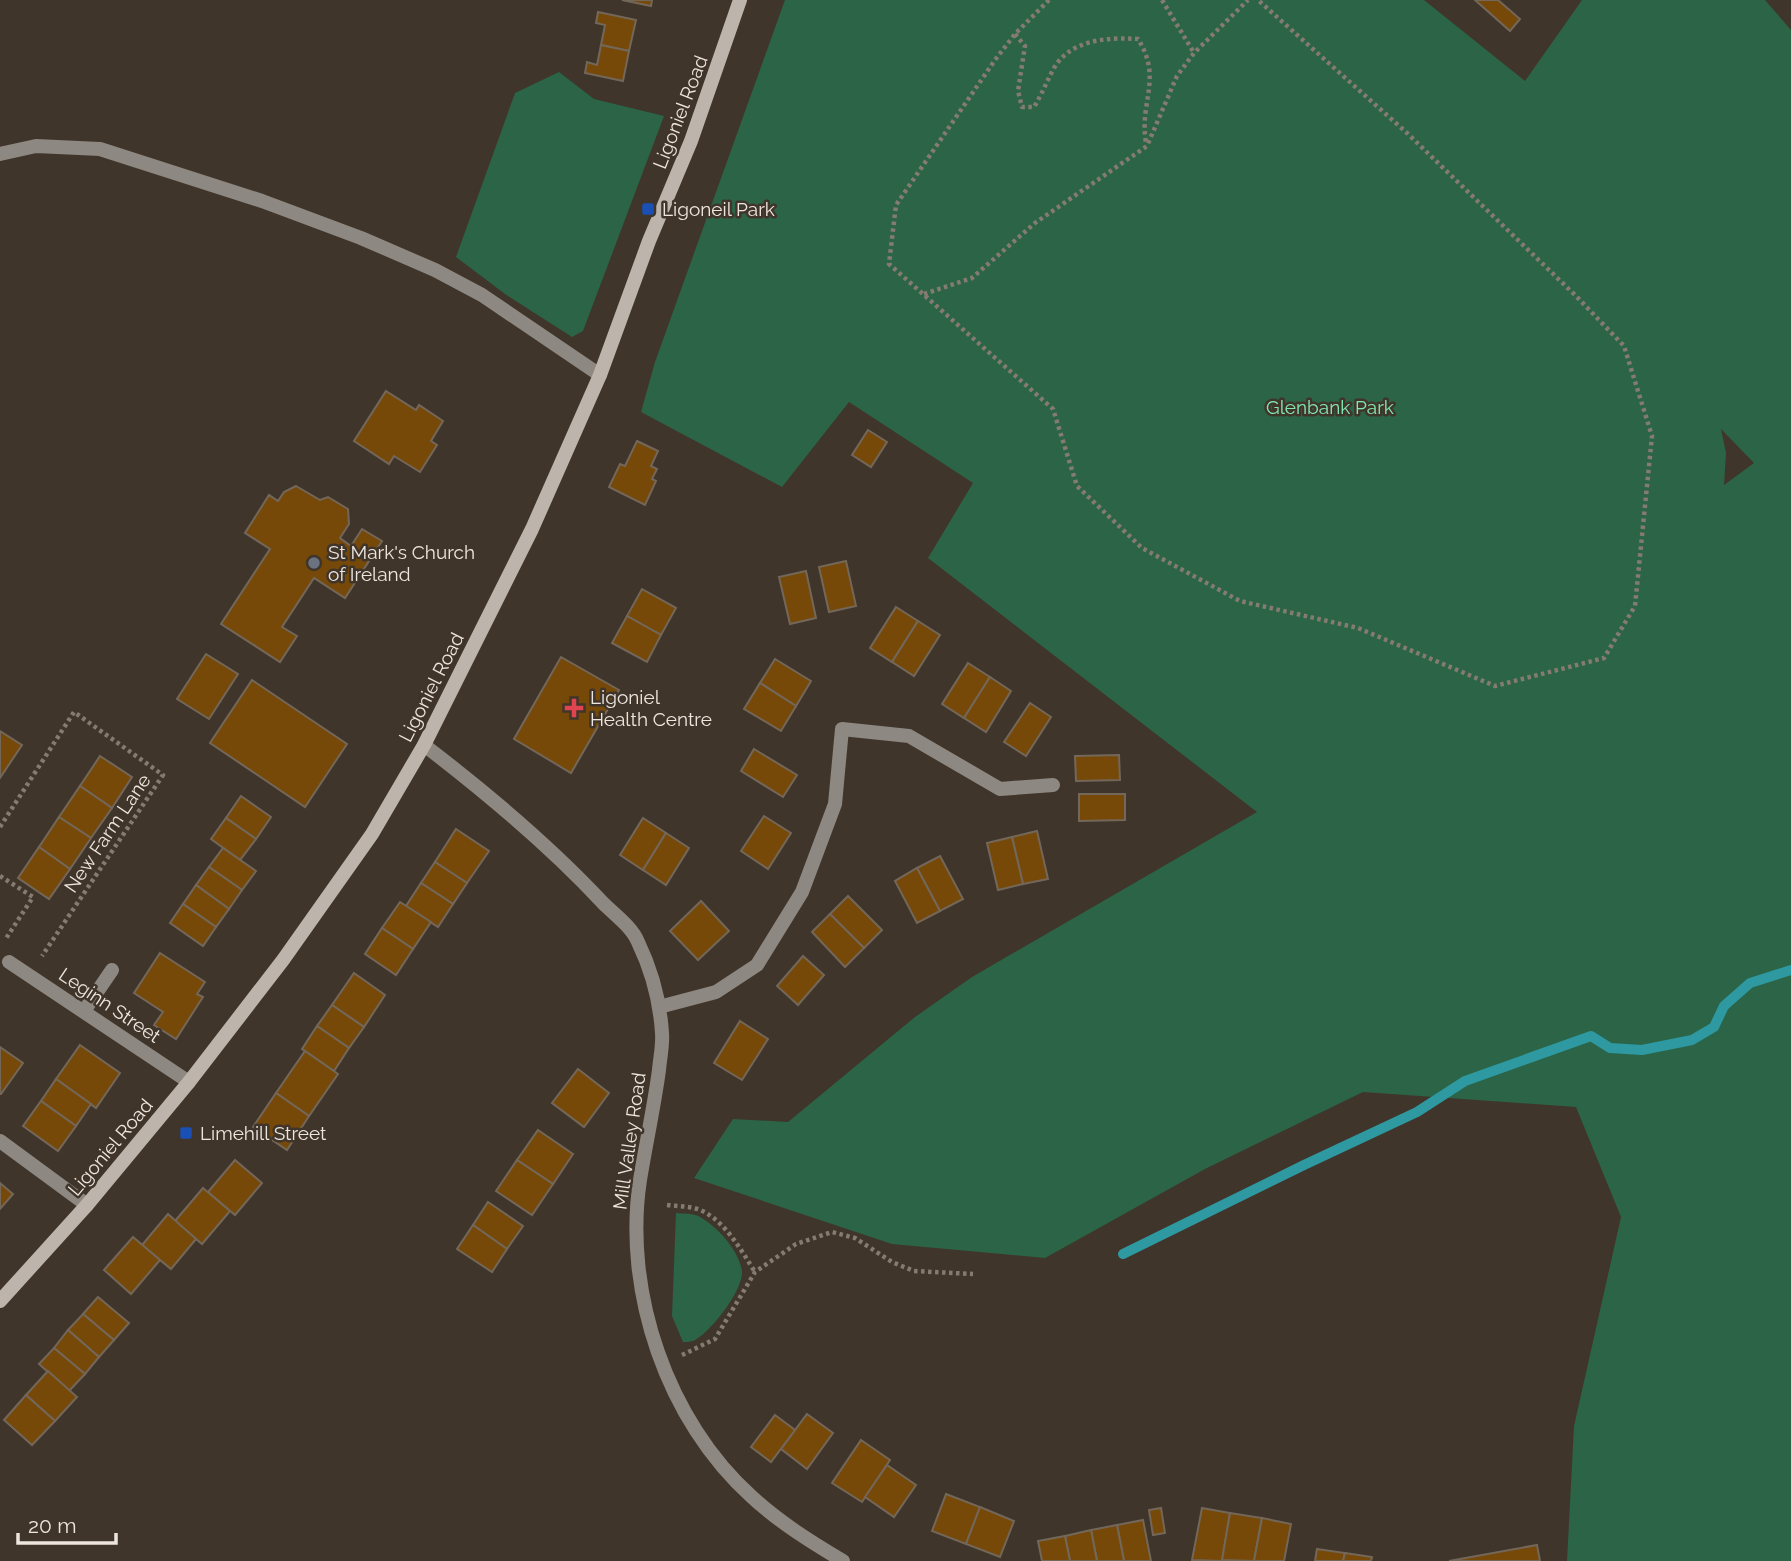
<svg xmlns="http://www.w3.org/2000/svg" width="1791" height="1561" font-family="Raleway,sans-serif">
<rect width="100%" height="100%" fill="#40352a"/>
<g fill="#2b6447" fill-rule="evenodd">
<path d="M785,0H1424L1525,81L1582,0H1765L1791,30V1561H1567L1574,1426L1621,1217L1576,1107L1363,1092L1205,1169L1045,1258L892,1244L694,1178L733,1119L788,1122L915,1017L972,977L1257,812L928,558L973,483L849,402L782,487L641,412L655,362ZM1721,429L1754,463L1724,485L1726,453Z"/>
<path d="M559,72L594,99L664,116L583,331L572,337L505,294L456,257L515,93Z"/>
<path d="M676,1213C683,1214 692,1213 698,1216C716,1225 739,1250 742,1271C744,1289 710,1334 693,1341C690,1342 686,1342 683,1342L672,1316Z"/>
</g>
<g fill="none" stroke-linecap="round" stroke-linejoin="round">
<path stroke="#2e99a1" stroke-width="10" d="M1123,1254L1304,1165L1417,1112L1465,1081L1591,1036L1610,1048L1642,1050L1692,1040L1714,1027L1724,1006L1750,983L1791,970"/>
</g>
<g fill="#764909" stroke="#73675a" stroke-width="2">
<path d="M622,0H652L651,6Z"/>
<path d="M1475,0H1498L1520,19L1510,31Z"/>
<path d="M598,12L636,20L629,51L601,45L605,25L596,23Z"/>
<path d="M601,45L629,51L623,81L585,73L587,62L597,65Z"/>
<path d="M386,391L416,410L419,405L443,421L431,441L437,445L420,472L394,456L389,464L354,441Z"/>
<path d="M868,430L887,442L871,467L852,455Z"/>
<path d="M637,441L658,451L651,466L657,469L652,479L656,481L645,505L609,487L620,464L625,466Z"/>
<path d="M296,486L320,500L328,497L348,509L349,524L340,538L351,546L362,529L382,541L345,598L314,578L282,627L297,636L280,662L221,624L270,549L245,533L269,495L278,501L284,492Z"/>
<path d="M846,561L856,606L829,612L819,567Z"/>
<path d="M806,571L816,618L790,624L779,577Z"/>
<path d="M642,589L676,608L661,635L627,616Z"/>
<path d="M896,607L918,621L892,662L870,648Z"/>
<path d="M627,616L661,635L647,662L612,643Z"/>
<path d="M918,621L940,635L914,676L892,662Z"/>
<path d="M206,654L238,674L209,719L177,699Z"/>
<path d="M561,657L619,690L571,773L514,739Z"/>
<path d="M775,659L811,681L796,706L760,683Z"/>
<path d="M968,663L990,677L964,718L942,704Z"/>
<path d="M990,677L1011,691L986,732L964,718Z"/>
<path d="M252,680L347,744L305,807L210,743Z"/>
<path d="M760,683L796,706L781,731L744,709Z"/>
<path d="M1030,703L1051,717L1026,756L1004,742Z"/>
<path d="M0,731L22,745L0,778Z"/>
<path d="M754,749L797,775L783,797L741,771Z"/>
<path d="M1119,755L1120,780L1076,781L1075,756Z"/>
<path d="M100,756L132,777L112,808L80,786Z"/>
<path d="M80,786L112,808L91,838L59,817Z"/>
<path d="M1079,794H1125V820L1079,821Z"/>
<path d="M241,796L271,817L256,839L226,818Z"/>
<path d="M764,816L791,833L768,869L741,851Z"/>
<path d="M59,817L91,838L70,869L39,847Z"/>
<path d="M226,818L256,839L240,860L211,839Z"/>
<path d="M643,818L666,833L643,870L620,855Z"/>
<path d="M456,829L489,851L467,883L435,862Z"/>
<path d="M1037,831L1048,879L1023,884L1012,837Z"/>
<path d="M666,833L689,848L666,885L643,870Z"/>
<path d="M1012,837L1023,884L998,890L987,843Z"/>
<path d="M39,847L70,869L49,899L18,878Z"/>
<path d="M223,848L256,871L242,890L209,867Z"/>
<path d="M940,856L963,899L940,911L917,868Z"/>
<path d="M435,862L467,883L453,904L421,883Z"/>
<path d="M209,867L242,890L229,909L196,885Z"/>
<path d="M917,868L940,911L917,923L895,881Z"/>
<path d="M421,883L453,904L438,927L406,906Z"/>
<path d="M196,885L229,909L216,927L183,904Z"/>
<path d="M848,896L882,930L864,948L830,914Z"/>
<path d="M701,901L729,931L698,960L670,931Z"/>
<path d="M400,902L431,922L413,949L382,928Z"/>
<path d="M183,904L216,927L203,946L170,923Z"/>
<path d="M830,914L864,948L845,967L812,932Z"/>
<path d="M382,928L413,949L396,975L365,954Z"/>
<path d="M160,953L205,982L197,994L203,997L176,1039L154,1025L163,1012L134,993Z"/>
<path d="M803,956L824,975L798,1005L777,986Z"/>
<path d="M354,973L385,995L364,1027L332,1005Z"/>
<path d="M332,1005L364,1027L349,1048L317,1026Z"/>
<path d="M740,1021L768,1039L742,1080L714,1063Z"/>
<path d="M317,1026L349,1048L334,1071L302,1049Z"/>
<path d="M80,1045L120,1073L96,1108L56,1079Z"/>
<path d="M0,1047L23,1063L1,1094H0Z"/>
<path d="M305,1051L338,1074L309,1116L276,1093Z"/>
<path d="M578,1069L609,1093L584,1127L552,1103Z"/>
<path d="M56,1079L91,1104L76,1126L41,1101Z"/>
<path d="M276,1093L309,1116L287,1150L253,1127Z"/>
<path d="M41,1101L76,1126L58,1151L23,1126Z"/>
<path d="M538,1130L573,1154L553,1184L517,1160Z"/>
<path d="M235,1160L262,1183L235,1215L208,1192Z"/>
<path d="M517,1160L553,1184L532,1215L496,1191Z"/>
<path d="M0,1183L13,1194L0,1209Z"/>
<path d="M203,1188L230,1211L202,1244L175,1221Z"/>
<path d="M488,1202L523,1226L507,1249L473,1225Z"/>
<path d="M168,1214L196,1239L171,1269L142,1245Z"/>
<path d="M473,1225L507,1249L492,1272L457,1249Z"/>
<path d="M133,1237L160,1260L131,1294L104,1270Z"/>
<path d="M98,1297L129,1323L114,1340L83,1314Z"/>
<path d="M83,1314L114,1340L99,1357L68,1330Z"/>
<path d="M68,1330L99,1357L85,1374L54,1348Z"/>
<path d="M54,1348L85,1374L69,1391L39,1364Z"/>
<path d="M48,1371L77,1397L55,1421L26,1395Z"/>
<path d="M26,1395L55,1421L32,1445L4,1420Z"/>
<path d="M807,1414L833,1433L807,1469L781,1449Z"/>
<path d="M775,1415L795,1430L771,1462L751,1447Z"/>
<path d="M861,1440L890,1460L862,1502L832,1483Z"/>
<path d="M887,1465L916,1485L894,1517L865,1497Z"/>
<path d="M946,1494L980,1507L966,1544L932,1531Z"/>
<path d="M980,1507L1014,1521L1000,1557L966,1544Z"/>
<path d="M1161,1508L1165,1533L1153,1535L1149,1510Z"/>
<path d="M1202,1508L1230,1513L1222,1561L1192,1560Z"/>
<path d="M1230,1513L1262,1518L1254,1561L1222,1560Z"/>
<path d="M1262,1518L1291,1524L1284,1561H1254Z"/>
<path d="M1143,1520L1151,1561H1124L1117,1525Z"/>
<path d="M1117,1525L1124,1561H1097L1091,1530Z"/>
<path d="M1091,1530L1097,1561H1070L1065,1536Z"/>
<path d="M1065,1536L1070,1561H1042L1038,1541Z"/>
<path d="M1537,1545L1540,1561H1449Z"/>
<path d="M1317,1549L1345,1553L1343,1561H1315Z"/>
<path d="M1345,1553L1372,1557L1371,1561H1343Z"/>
</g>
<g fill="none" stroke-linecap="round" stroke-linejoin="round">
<g stroke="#847b71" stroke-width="4.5" stroke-dasharray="3.5 3.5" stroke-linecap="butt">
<path d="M1049,0L1015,34L995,60L896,205L889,264L1053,409L1077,486L1142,548L1240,601L1358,628L1495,686L1604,658L1635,606L1652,436L1624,346L1576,296L1407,133L1258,0"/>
<path d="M1162,0L1194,53"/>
<path d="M1015,34L1025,46L1018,91L1022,107H1034C1042,94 1047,81 1054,68C1071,39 1109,37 1138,39C1163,79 1139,101 1146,143"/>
<path d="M924,294L972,278L1035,223L1147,146L1177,76L1194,53L1248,0"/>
<path d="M0,827L74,712L163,775L42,956"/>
<path d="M0,876L33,897L5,940"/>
<path d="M667,1205C676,1206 685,1206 694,1208C722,1215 741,1250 755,1272"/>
<path d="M682,1355L715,1339L755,1272L796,1244L832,1232L855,1238L892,1262L914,1271L973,1274"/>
</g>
<g stroke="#8d8881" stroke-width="14">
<path d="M0,154L36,146L100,149L262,201L361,238L435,270L482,295L600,375"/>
<path d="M84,1011L112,970"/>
</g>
<g stroke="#8d8881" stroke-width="14">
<path d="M424,745C488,794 548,844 603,903C614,914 632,927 638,942C652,971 660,1001 662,1033C663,1045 660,1058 659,1070C654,1107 646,1143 640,1180C623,1291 667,1421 752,1497C779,1522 811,1542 843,1561"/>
<path d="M9,962L189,1082"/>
<path d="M659,1007L716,992L757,965L802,892L835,804L842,729L909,736L1000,789L1053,785"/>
<path d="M0,1141L87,1205"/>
</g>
<path stroke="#bdb5ab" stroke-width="14" d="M0,1301L87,1205L189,1082L283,960L372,834L424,745L532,529L600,375L649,241L691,141L740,0"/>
</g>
<g fill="#1a4fb4" stroke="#40352a" stroke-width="2.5">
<rect x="641" y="202" width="14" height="14" rx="3.5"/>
<rect x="179" y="1126" width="14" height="14" rx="3.5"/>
</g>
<circle fill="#6b7280" stroke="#40352a" stroke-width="2.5" cx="314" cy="563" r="7"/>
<path fill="#e0444e" stroke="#40352a" stroke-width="2.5" d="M570.5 697.5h7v7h7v7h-7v7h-7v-7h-7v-7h7z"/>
<g text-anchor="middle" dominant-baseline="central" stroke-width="5" stroke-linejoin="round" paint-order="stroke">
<g font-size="19" fill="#ede6df" stroke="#40352a">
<text transform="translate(680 112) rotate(-69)">Ligoniel Road</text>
<text transform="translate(431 687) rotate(-63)">Ligoniel Road</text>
<text transform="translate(107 833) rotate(-56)">New Farm Lane</text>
<text transform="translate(110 1005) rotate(34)">Leginn Street</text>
<text transform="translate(629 1141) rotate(-82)">Mill Valley Road</text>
<text transform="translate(110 1147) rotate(-50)">Ligoniel Road</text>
</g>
<g font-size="19" fill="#ede6df" stroke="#40352a" text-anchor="start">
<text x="662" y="209">Ligoneil Park</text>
<text x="328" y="552">St Mark's Church<tspan x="328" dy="22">of Ireland</tspan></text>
<text x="590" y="697">Ligoniel<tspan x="590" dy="22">Health Centre</tspan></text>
<text x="200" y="1133">Limehill Street</text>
</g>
<g font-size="19" fill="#81e8b2" stroke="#40352a">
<text x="1330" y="407">Glenbank Park</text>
</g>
</g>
<path d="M18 1533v10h98v-10" fill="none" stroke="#ede6df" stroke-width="3.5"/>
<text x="28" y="1533" font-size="21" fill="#ede6df" stroke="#40352a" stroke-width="5" paint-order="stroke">20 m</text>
</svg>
